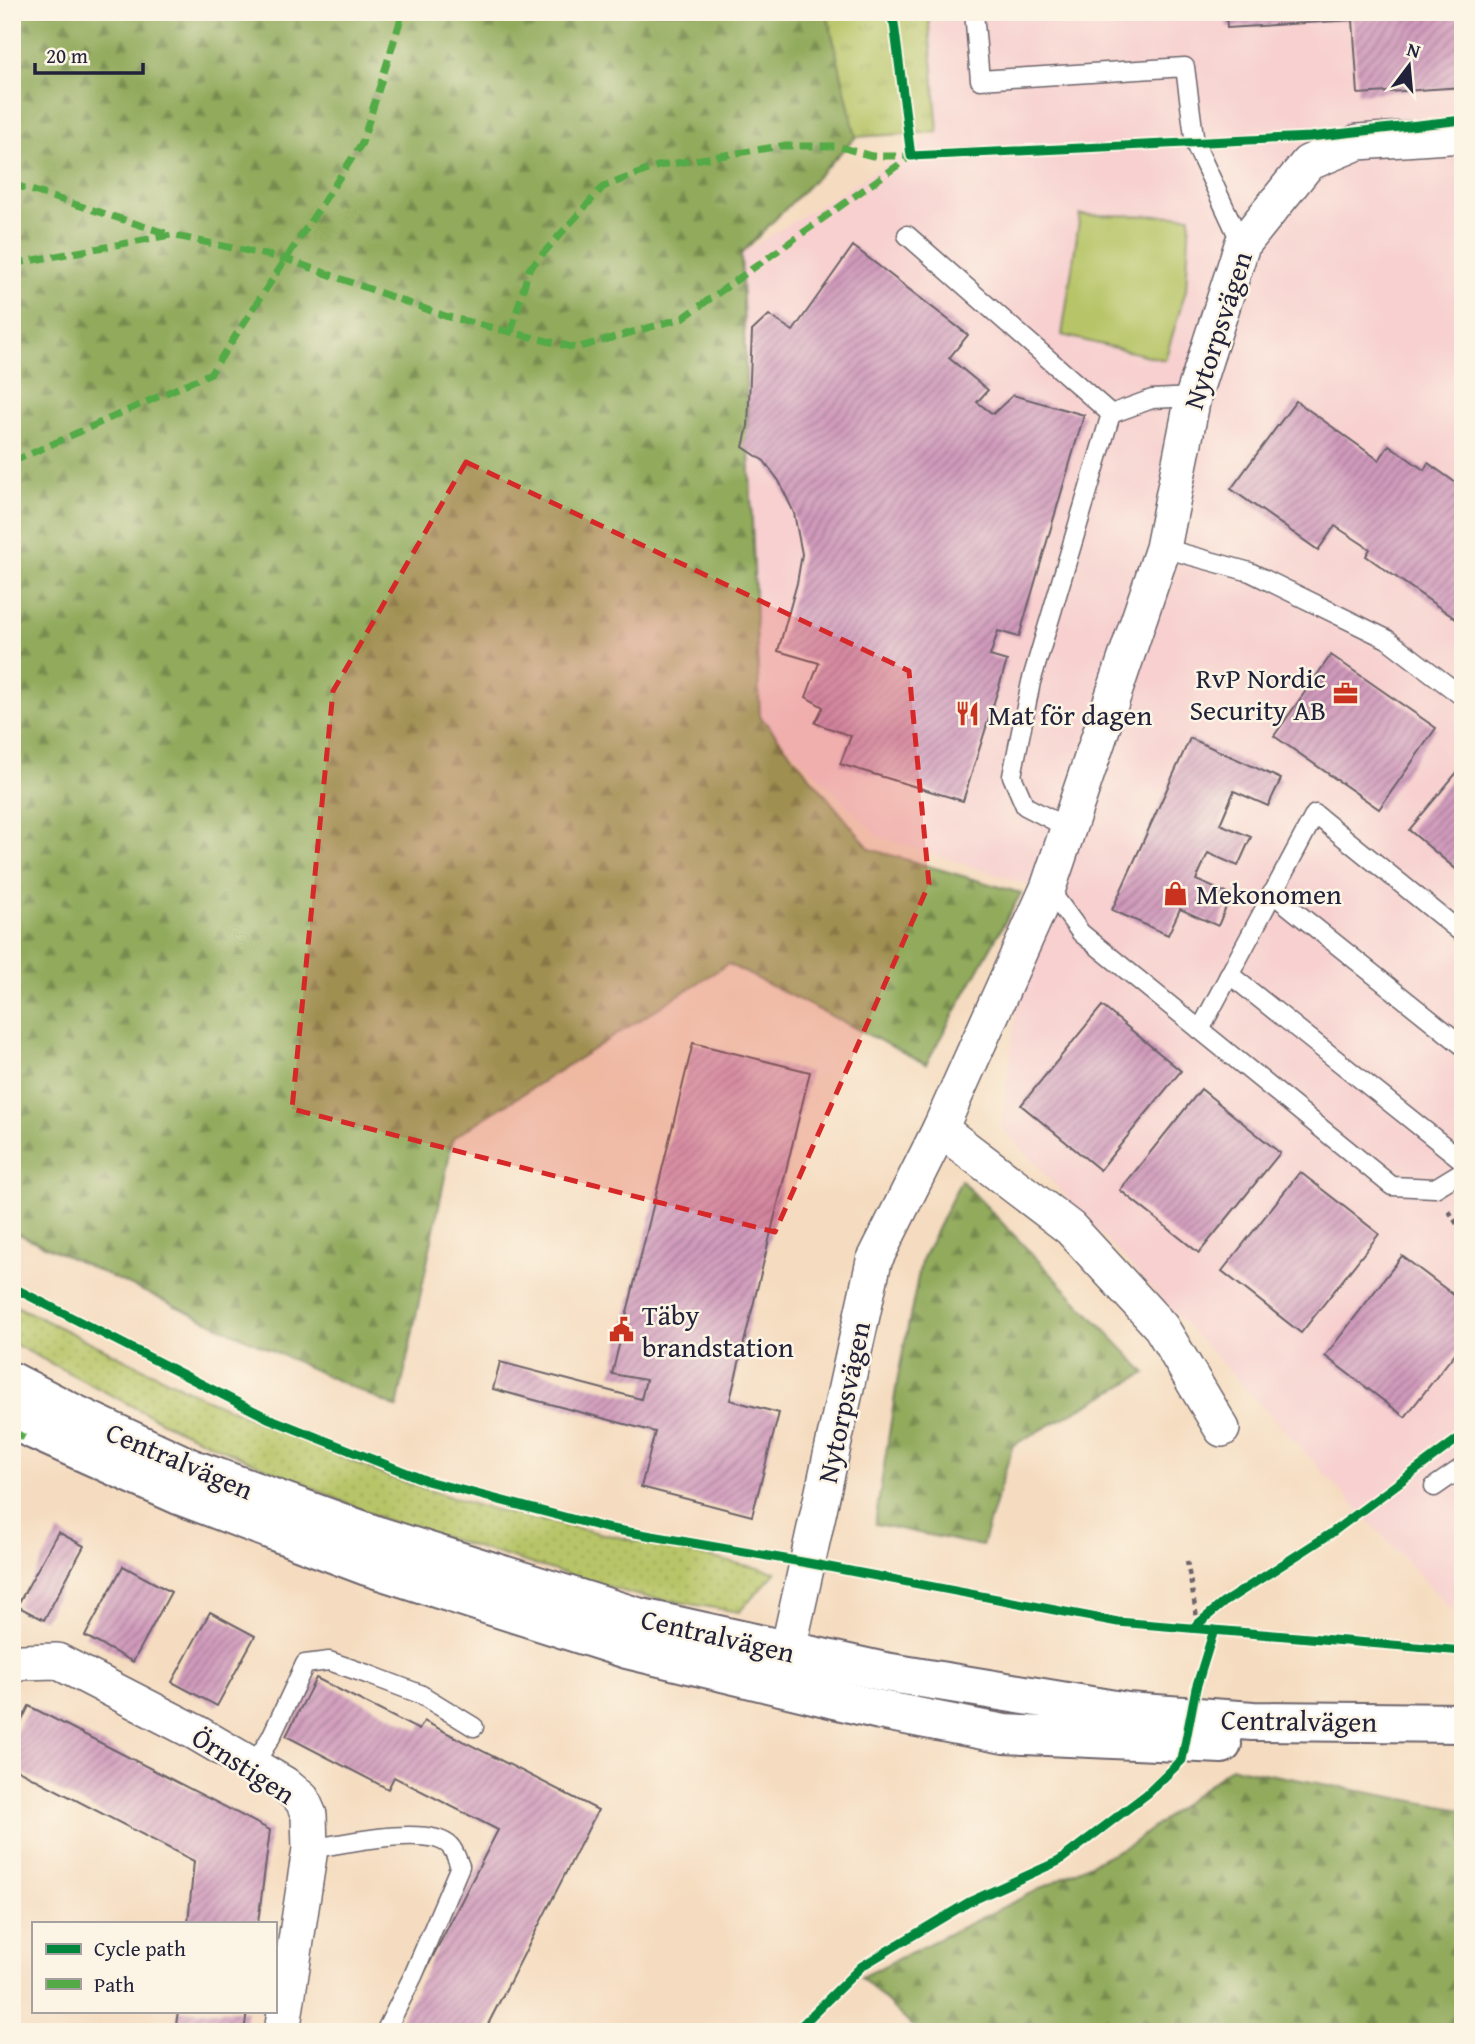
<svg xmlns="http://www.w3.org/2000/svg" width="1475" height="2044" font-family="'Gentium Book Plus',serif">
<defs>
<pattern id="grass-dots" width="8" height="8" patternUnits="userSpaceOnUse" patternTransform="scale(1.75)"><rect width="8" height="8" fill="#b7c567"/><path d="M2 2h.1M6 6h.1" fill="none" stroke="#9da95a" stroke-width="1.8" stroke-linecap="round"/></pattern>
<pattern id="forest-firs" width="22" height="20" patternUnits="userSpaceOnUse" patternTransform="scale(1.75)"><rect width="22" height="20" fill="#91aa5c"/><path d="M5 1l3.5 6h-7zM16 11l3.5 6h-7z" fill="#768a4d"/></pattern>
<pattern id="park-tufts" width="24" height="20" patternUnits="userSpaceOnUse" patternTransform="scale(1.75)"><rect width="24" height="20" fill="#b7c567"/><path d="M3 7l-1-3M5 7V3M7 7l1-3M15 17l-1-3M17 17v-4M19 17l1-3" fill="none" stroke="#9da95a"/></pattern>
<pattern id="building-hatch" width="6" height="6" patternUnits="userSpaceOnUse" patternTransform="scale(1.75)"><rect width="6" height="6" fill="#d09abb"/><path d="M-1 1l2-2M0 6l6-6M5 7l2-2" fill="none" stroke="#a87d99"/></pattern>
</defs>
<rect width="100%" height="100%" fill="#fcf5e5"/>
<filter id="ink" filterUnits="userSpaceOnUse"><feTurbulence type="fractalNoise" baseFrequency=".0143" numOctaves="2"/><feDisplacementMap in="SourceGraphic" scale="14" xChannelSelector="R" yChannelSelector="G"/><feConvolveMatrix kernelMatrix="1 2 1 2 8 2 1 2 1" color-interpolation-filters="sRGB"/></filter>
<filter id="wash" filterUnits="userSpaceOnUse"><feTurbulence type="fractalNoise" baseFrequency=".00686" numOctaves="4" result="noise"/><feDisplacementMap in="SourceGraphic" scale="28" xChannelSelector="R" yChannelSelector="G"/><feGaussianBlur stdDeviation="1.57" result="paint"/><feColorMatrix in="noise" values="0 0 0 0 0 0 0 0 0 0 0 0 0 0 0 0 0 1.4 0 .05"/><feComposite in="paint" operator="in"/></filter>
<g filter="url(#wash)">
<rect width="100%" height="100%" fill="#f5dcc0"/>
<path fill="#f7d0cf" d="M929,12H1463V1622L1001,1127L1032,886L877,836L760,717L741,254L938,132Z"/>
<path fill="url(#grass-dots)" stroke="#6c7451" stroke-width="2" d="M12,1304L202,1397L386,1476L478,1506L776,1572L739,1612L636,1595L385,1520L170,1426L12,1343Z"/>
<g fill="url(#forest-firs)" stroke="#5a664c" stroke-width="2">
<path d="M12,12H827L856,137L741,254L760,716L870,849L1021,893L926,1064L728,964L453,1138L397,1408L12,1231Z"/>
<path d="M961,1180L1146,1373L1013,1445L982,1546L875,1524L898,1376L921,1262Z"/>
<path d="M1231,1767L1463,1810V2032H918L861,1977L1133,1843Z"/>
</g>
<path fill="url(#park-tufts)" stroke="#6c7451" stroke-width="2" d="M827,12H928L938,132L856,137Z"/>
<path fill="#b7c567" stroke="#6c7451" stroke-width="2" d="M1080,215L1190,216L1186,290L1165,360L1062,335Z"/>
<g id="blocks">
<g fill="url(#building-hatch)">
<path d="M1226,12H1463V87L1358,94L1353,20L1227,28Z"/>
<path d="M853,246L968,335L949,358L988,390L977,402L993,414L1013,395L1084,415L1019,637L998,631L990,656L1007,661L963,801L840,764L851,736L815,723L823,707L806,697L819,663L778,651L797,583L802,554L794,513L779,481L764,461L743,447L748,426L752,331L769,315L793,331Z"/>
<path d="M1296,401L1379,460L1389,445L1424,470L1428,463L1463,488V624L1366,556L1370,549L1335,526L1318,550L1231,489Z"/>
<path d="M1331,655L1436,728L1379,809L1274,736Z"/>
<path d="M1190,738L1281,779L1268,806L1234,791L1220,824L1251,837L1238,866L1208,853L1196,880L1231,895L1218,926L1180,909L1168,935L1112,910Z"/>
<path d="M1463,765V875L1409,830Z"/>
<path d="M1102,1006L1181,1071L1100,1170L1021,1105Z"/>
<path d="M693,1043L810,1072L730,1400L779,1413L752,1516L641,1487L655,1432L493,1389L500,1362L641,1399L646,1380L612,1374Z"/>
<path d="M1201,1089L1280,1153L1199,1253L1120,1190Z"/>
<path d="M1300,1172L1379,1234L1301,1333L1222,1271Z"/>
<path d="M1402,1256L1463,1302V1343L1405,1417L1325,1356Z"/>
<path d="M58,1532L84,1546L44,1620L17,1606Z"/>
<path d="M123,1566L171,1592L133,1662L85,1636Z"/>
<path d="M210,1612L255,1636L217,1706L172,1682Z"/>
<path d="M316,1678L419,1730L424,1721L598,1810L484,2032H394L498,1830L394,1777L388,1789L286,1736Z"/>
<path d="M29,1706L270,1830L258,1923H188L194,1861L12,1767V1740Z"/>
<path d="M178,2011H247L244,2032H175Z"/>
</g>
</g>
</g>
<g filter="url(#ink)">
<use href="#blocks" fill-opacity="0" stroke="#6c636a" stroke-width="2"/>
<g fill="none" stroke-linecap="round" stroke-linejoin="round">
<defs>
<g id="service">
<path d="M974,12L980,80L1185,67L1195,144L1242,245"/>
<path d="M907,235L1111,414"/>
<path d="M1163,548L1250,572L1387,639L1463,697"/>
<path d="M1068,828L1025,806L1012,776L1031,682L1111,414L1152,399L1193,397"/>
<path d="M1048,888L1081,933L1392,1186L1435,1188L1463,1171"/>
<path d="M1272,893L1463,1046"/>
<path d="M1229,974L1463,1161"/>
<path d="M1200,1030L1315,814L1463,934"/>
<path d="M1434,1487L1463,1467"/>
<path d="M253,1766L271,1737L305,1664L329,1661L367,1674L420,1694L474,1727"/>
<path d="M310,1849C340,1844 429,1824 450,1846C455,1851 457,1860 460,1866L413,1976L385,2032"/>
</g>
<g id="minor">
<path d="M940,1129L1070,1228L1161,1327L1222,1429"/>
<path d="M12,1666L21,1662L57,1661L195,1732L284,1784L302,1799L309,1815L310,1849L282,2032"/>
<path d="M782,1677L874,1261L940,1129L1048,888L1163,548L1193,397L1242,245L1308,163L1358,142L1463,135"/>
</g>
<g id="tertiary">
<path d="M12,1382L70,1412L190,1468L378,1536L637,1617L885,1672L1127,1712L1253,1721L1463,1723"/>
<path d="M12,1420L179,1495L367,1566L627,1649L880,1710L1004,1734L1222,1744"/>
</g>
</defs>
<use href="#service" stroke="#6c636a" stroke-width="21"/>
<use href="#minor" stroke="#6c636a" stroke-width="38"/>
<use href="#tertiary" stroke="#6c636a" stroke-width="42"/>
<g stroke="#6c636a" stroke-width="4.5" stroke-dasharray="5 5" stroke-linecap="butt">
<path d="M1449,1211L1463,1234"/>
<path d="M1187,1561L1198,1624"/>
<path d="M1193,1628L1223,1603L1330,1534L1409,1476"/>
</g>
<use href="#service" stroke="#fff" stroke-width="18"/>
<use href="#minor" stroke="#fff" stroke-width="35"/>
<use href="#tertiary" stroke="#fff" stroke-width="38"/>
<g stroke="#53aa46" stroke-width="7" stroke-dasharray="14 7" stroke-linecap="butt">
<path d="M12,184L168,234"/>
<path d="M12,264L171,235L286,259L445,316L576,348L683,318L911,156"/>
<path d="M511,332L529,269L603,187L658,166L781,146H837L872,156H911"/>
<path d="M12,462L211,373L362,143L403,12"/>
<path d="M12,1431L25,1438"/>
</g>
<defs>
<g id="cycleway">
<path d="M887,12L894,23L911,156L1310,137L1463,120"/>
<path d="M12,1287L268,1418L427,1481L606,1528L808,1563L1118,1622L1463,1651"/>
<path d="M1193,1628L1223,1603L1330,1534L1463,1435"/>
<path d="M795,2032L862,1966L969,1902L1059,1861L1147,1794L1182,1760L1196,1688L1214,1630"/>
</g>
</defs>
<use href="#cycleway" stroke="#fcf5e5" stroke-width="13"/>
<use href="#cycleway" stroke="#00873e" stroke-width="9"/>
</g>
</g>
<path fill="#d62828" fill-opacity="0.2" stroke="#d62828" stroke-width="5" stroke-dasharray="14 9" stroke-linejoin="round" d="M466,462L909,671L929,884L775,1232L292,1109L333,691Z"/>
<defs>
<symbol id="office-bare" viewBox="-9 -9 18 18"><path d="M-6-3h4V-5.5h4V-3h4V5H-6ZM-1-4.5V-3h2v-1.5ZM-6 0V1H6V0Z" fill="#c8321e" stroke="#fcf5e5" stroke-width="2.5" paint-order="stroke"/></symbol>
<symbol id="restaurant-bare" viewBox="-9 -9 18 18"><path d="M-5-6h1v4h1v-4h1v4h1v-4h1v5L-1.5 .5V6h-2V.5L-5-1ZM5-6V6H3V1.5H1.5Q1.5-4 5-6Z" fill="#c8321e" stroke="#fcf5e5" stroke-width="2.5" paint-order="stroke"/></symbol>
<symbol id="shop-bare" viewBox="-9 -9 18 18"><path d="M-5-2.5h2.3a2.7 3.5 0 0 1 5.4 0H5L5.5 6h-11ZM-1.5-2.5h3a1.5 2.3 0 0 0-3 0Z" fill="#c8321e" stroke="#fcf5e5" stroke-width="2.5" paint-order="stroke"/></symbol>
<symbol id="civic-bare" viewBox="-9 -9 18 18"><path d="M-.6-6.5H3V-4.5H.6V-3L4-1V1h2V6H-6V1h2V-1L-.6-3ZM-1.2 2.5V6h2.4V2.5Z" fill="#c8321e" stroke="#fcf5e5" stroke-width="2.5" paint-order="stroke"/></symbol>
</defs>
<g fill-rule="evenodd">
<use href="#office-bare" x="1328" y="676" width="35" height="35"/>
<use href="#restaurant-bare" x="950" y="696" width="35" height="35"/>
<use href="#shop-bare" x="1158" y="876" width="35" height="35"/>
<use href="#civic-bare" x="604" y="1312" width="35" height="35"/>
</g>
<g text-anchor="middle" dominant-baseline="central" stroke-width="5" stroke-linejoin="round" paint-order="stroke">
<g font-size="28" fill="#22223b" stroke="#fcf5e5">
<text transform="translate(1217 330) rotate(-72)">Nytorpsvägen</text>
<text transform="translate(843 1402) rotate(-78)">Nytorpsvägen</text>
<text transform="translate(180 1460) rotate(23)">Centralvägen</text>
<text transform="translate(718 1635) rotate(13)">Centralvägen</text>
<text transform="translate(1299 1720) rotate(1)">Centralvägen</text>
<text transform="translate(244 1765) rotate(33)">Örnstigen</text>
</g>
<g font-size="28" fill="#22223b" stroke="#fcf5e5" text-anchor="start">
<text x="1326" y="677" text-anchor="end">RvP Nordic<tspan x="1326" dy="32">Security AB</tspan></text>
<text x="988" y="714">Mat för dagen</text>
<text x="1196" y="893">Mekonomen</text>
<text x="642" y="1314">Täby<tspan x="642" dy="32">brandstation</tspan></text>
</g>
</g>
<rect width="1475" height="2044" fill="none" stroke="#fcf5e5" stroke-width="42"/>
<rect x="32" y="1922" width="245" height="91" fill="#fcf5e5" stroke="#a5a1a1" stroke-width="2"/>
<rect x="46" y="1944" width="35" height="10" fill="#00873e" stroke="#a5a1a1" stroke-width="2"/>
<text x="94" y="1956" font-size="21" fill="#22223b">Cycle path</text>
<rect x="46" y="1979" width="35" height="10" fill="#53aa46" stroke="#a5a1a1" stroke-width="2"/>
<text x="94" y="1992" font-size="21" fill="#22223b">Path</text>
<g transform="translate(1409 66) rotate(16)" stroke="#fcf5e5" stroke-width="5" paint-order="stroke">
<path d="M0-5L12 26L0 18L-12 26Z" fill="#22223b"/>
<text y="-10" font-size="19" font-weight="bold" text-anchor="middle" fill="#22223b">N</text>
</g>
<path d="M35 63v10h108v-10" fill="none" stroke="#22223b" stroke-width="3.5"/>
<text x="46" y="63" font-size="21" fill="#22223b" stroke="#fcf5e5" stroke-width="5" paint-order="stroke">20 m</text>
</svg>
